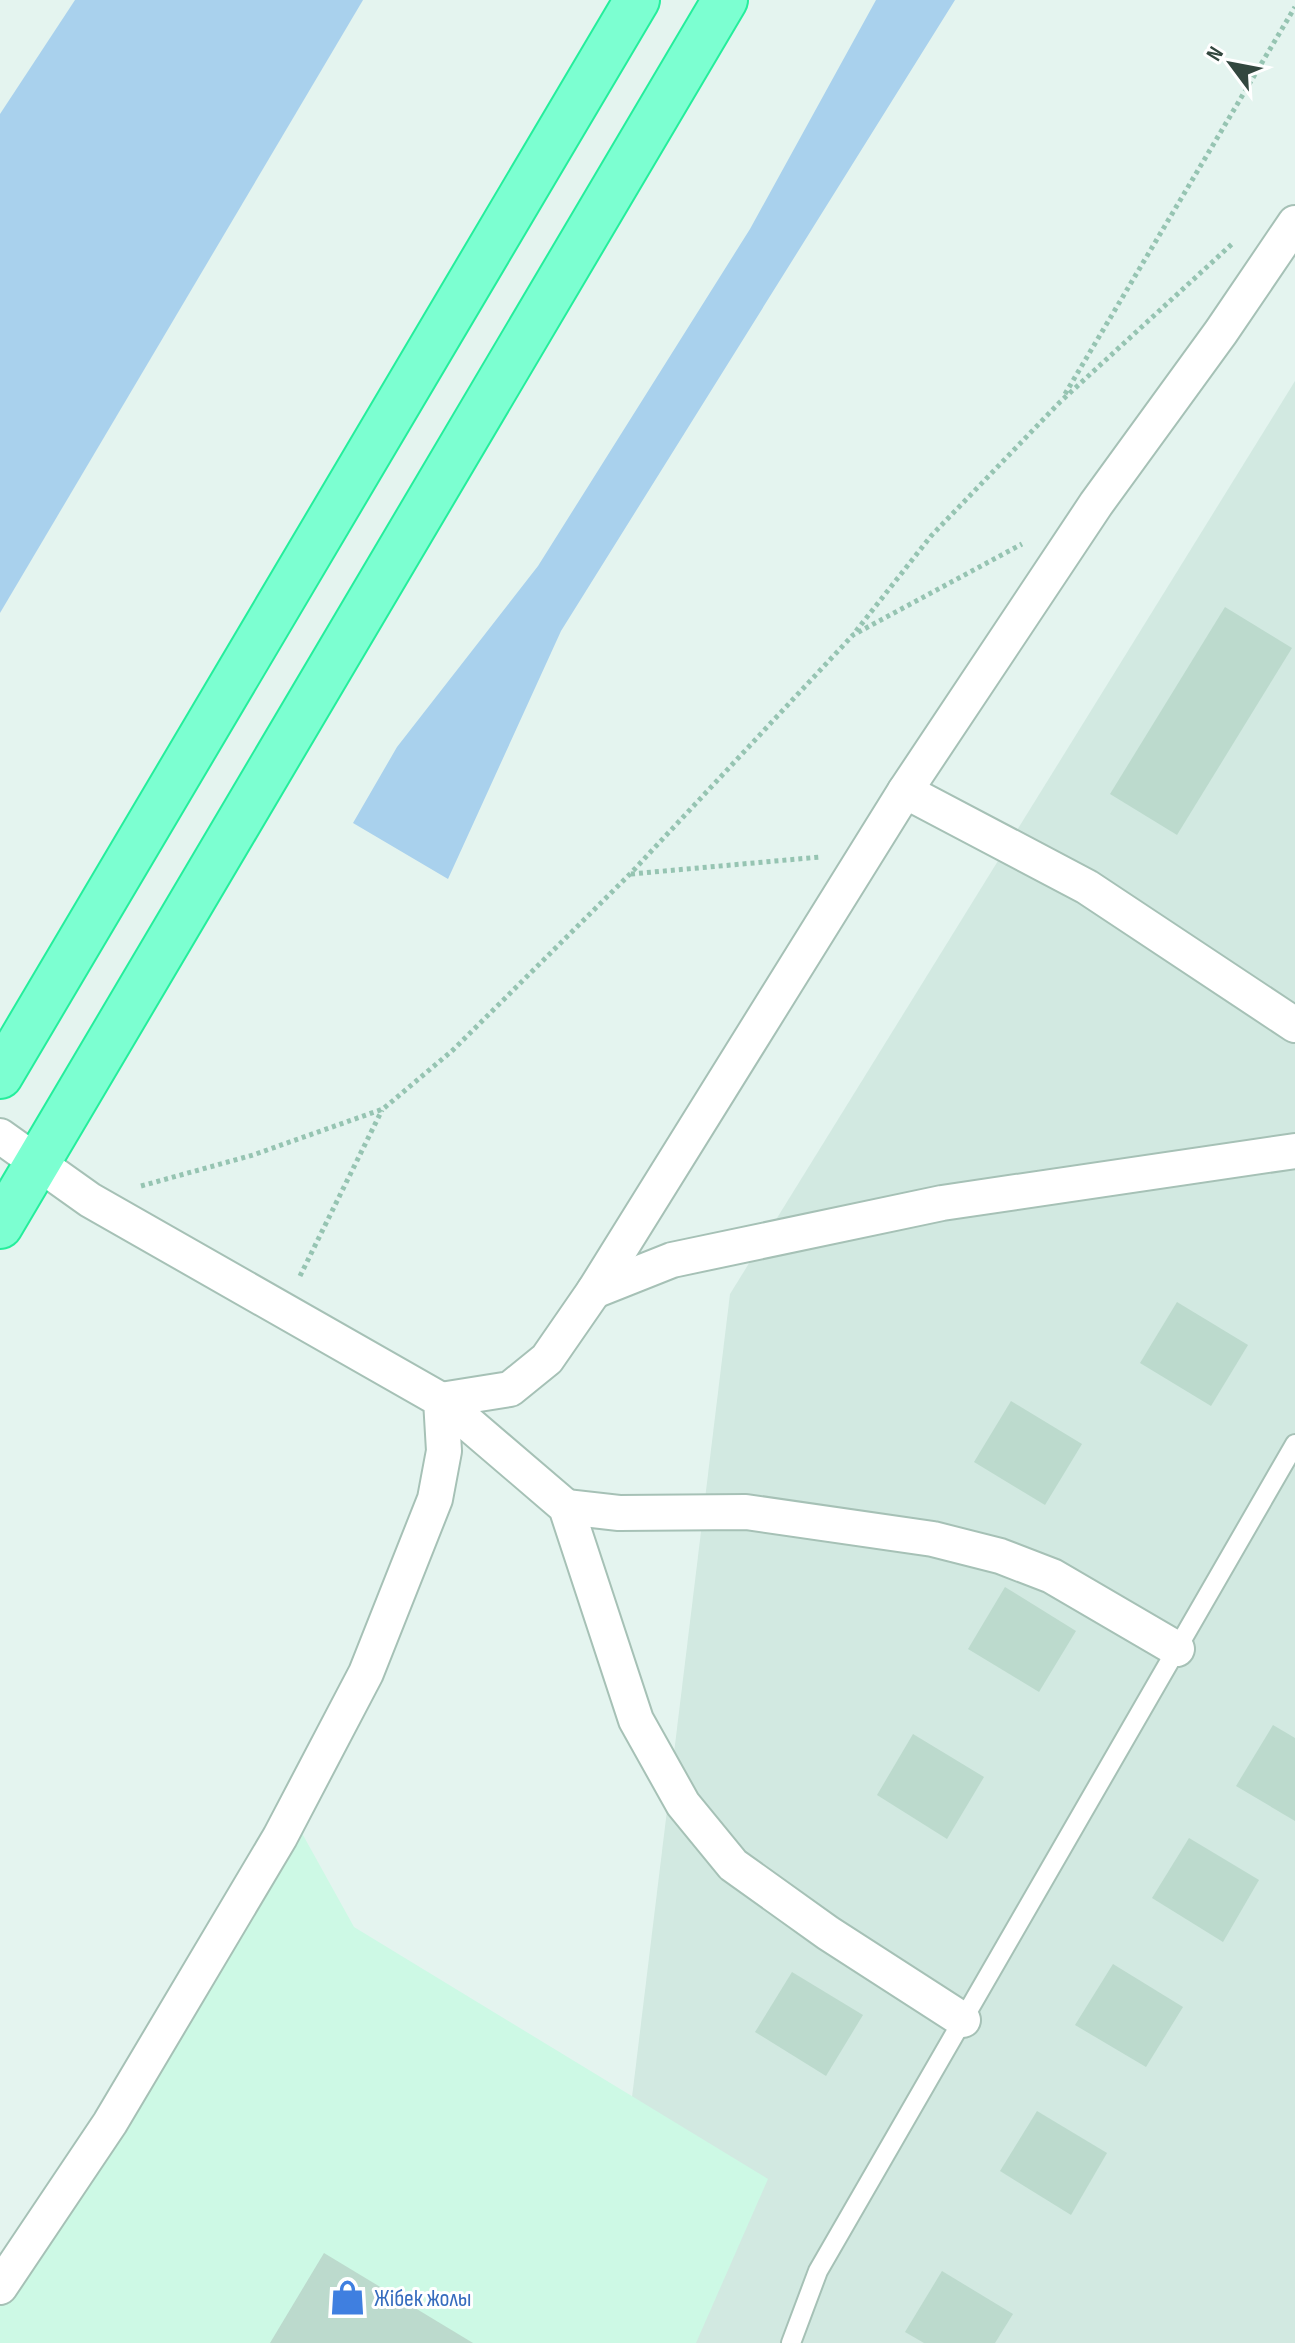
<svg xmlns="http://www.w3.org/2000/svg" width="1295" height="2343" font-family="'Sofia Sans Condensed',sans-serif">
<rect width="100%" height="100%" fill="#e4f4ef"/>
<path fill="#d2e9e1" d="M1295,381V2343H602L730,1294Z"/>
<path fill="#cdf9e5" d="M298,1826L354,1927L768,2179L696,2343H0V2305Z"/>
<g fill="#a9d1ed">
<path d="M75,0H363L0,613V114Z"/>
<path d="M876,0H955L561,631L448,879L353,823L397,747L538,566L750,229Z"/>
</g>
<g fill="#bcdacd">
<path d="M1225,607L1292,648L1177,835L1110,794Z"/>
<path d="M1177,1302L1248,1345L1211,1406L1140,1363Z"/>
<path d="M1011,1401L1082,1444L1045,1505L974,1462Z"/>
<path d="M1005,1587L1076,1631L1039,1692L968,1649Z"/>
<path d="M1273,1725L1295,1738V1821L1236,1786Z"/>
<path d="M913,1734L984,1777L947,1839L877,1795Z"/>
<path d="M1189,1838L1259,1880L1223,1942L1152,1898Z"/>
<path d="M1113,1964L1183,2007L1146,2067L1075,2025Z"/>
<path d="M792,1972L863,2015L826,2076L755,2032Z"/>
<path d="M1037,2111L1107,2153L1071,2215L1000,2171Z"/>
<path d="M324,2253L473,2343H270Z"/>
<path d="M942,2271L1013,2314L995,2343H924L905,2332Z"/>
</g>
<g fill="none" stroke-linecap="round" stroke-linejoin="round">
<defs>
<path id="service" d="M791,2343L818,2271L1295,1444"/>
<g id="minor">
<path d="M905,791L1087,887L1295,1025"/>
<path d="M0,1136L90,1200L441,1400L444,1451L435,1499L366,1673L280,1837L110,2123L0,2287"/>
<path d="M594,1291L672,1260L942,1203L1295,1151"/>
<path d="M441,1400L510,1389L547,1359L594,1291L905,791L1096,504L1221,332L1295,223"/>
<path d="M441,1400L566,1507L636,1720L683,1804L733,1865L828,1933L963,2020"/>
<path d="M566,1507L619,1513L746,1512L933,1539L1000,1556L1052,1576L1177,1649"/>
</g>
<g id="trunk">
<path d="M0,1076L637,0"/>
<path d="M0,1226L725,0"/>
</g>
</defs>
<use href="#service" stroke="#a6c1b6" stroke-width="22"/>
<use href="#minor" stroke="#a6c1b6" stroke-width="38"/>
<use href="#trunk" stroke="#25ee9c" stroke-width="48"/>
<g stroke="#96c4b2" stroke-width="5" stroke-dasharray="4 4" stroke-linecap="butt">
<path d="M1065,394L1295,7"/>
<path d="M856,631L931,536L1060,402L1233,243"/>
<path d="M631,874L820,857"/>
<path d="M141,1186L253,1155L383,1109L453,1050L630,874L853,635L1022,544"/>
<path d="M300,1276L382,1110"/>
</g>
<use href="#service" stroke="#fff" stroke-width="18"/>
<use href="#minor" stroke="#fff" stroke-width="34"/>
<use href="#trunk" stroke="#7cffd1" stroke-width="44"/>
</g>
<defs>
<symbol id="shop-bare" viewBox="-9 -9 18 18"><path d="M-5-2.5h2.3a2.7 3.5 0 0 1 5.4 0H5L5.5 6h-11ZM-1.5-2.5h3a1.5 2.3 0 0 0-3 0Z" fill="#3f7fe0" stroke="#fff" stroke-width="2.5" paint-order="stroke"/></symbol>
</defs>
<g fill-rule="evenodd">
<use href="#shop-bare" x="322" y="2272" width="51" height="51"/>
</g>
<g text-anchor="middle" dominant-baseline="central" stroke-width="6" stroke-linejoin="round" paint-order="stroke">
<g font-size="24" fill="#366cbe" stroke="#fff" text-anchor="start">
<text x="374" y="2298">Жібек жолы</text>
</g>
</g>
<g transform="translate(1231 64) rotate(302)" stroke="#ffffff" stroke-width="6" paint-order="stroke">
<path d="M0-6L14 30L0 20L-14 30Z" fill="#33473f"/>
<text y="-12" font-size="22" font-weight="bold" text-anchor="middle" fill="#33473f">N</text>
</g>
</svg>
